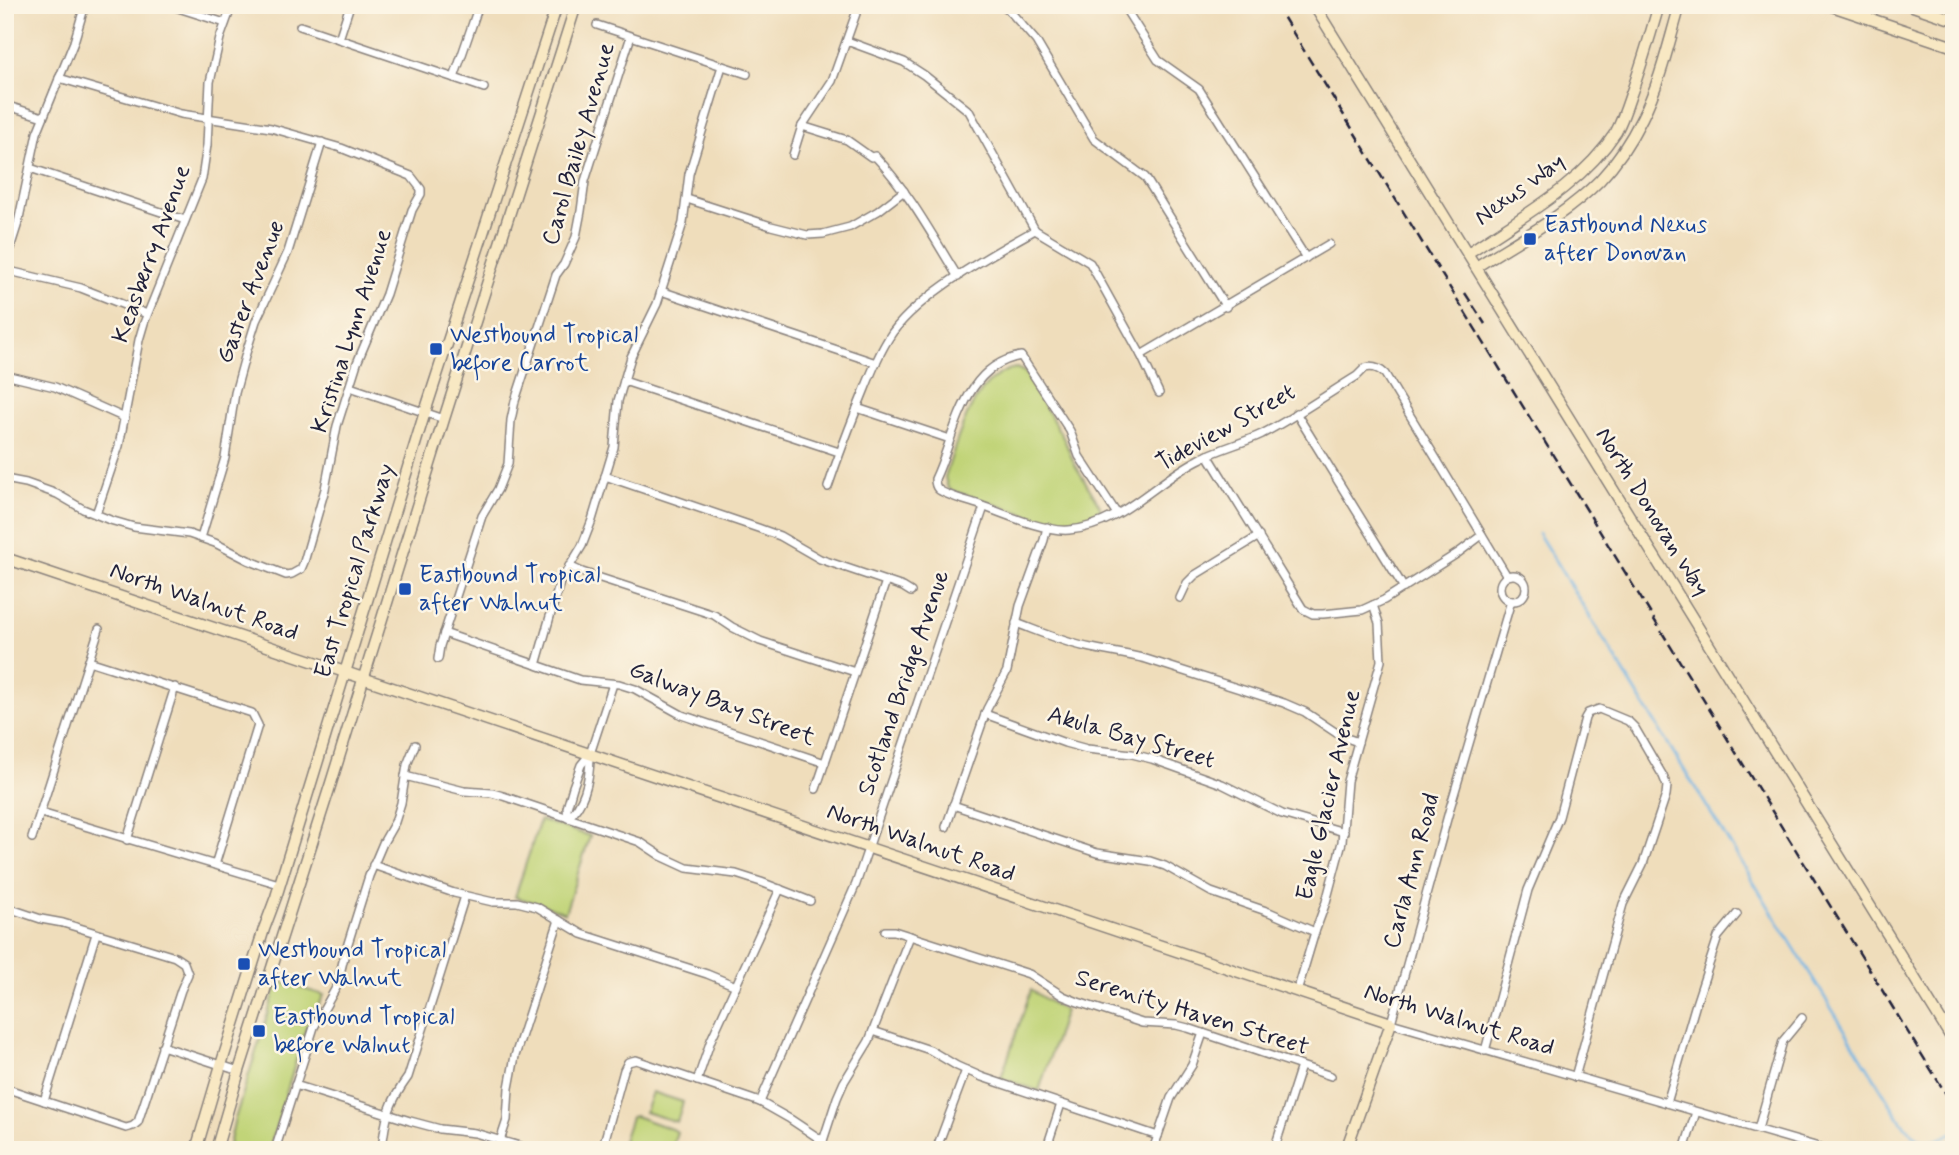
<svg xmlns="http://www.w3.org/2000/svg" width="1959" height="1155" font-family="Mynerve,sans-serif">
<rect width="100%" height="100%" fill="#fcf5e5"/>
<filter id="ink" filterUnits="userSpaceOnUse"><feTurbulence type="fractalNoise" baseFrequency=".0143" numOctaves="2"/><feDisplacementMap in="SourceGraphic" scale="14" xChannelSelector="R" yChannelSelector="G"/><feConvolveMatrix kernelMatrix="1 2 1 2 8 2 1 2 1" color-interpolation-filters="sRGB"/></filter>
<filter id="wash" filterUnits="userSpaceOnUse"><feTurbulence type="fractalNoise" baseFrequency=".00686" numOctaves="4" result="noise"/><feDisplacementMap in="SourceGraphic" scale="28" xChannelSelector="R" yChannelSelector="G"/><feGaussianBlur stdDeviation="1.57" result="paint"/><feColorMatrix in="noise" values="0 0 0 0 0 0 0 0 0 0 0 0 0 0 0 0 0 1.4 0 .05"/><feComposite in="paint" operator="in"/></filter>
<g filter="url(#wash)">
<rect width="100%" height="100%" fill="#efddbb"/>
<g fill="#c1d478" stroke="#727b5a" stroke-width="2">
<path d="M1016,368L1025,372L1065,441L1074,463L1100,506V513C1085,522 1067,523 1050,522L950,490L947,486L945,477C957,441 972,376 1016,368Z"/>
<path d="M540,820L590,836L565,913L547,906L515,897Z"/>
<path d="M278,981L324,995L306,1028L269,1150H228L234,1122Z"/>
<path d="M1031,990L1056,1006L1065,1010L1039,1091L1001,1078Z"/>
<path d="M652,1092L683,1102L677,1122L645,1112Z"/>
<path d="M635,1116L674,1130L677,1132L671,1150H620L631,1117Z"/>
</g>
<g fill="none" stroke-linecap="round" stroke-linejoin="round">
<g stroke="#6eb3e4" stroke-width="2.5">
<path d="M1538,533L1901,1121C1920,1144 1927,1147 1954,1132"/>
<path d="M1919,1150L1928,1144"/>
</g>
</g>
</g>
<g filter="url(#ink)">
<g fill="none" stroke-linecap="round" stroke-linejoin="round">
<defs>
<g id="street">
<path d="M169,5L225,23"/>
<path d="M1002,5L1008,9L1036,41L1094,139L1145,177L1226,307"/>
<path d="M1123,5L1158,60L1199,89L1306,258"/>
<path d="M597,25L747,74"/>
<path d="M300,26L484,88"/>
<path d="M339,39L350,5"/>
<path d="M847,41L904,62L924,75L969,111L1035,230L1090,263L1141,355L1159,393"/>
<path d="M454,78L479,5"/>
<path d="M5,105L43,117"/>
<path d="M802,126L847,140L871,157L875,156C909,192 932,235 958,277"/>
<path d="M793,155L802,126L832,81L859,5"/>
<path d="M30,168L185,220"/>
<path d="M687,199L771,226L807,235L823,234L850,227L878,211L904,191"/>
<path d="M5,264L18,223L37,133L74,42L85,5"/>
<path d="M5,270L81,288L147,314"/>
<path d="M661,291L876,363"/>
<path d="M1141,355L1329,244"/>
<path d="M5,375L55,387L125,418"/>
<path d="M624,381L839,452"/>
<path d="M350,387L444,419"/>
<path d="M857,408L950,439"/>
<path d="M1296,413L1404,588"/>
<path d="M1208,455L1303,609L1313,614H1323L1362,610L1384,600L1458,553L1482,535"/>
<path d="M605,476L758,528L780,536L820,559L903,587L911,592"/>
<path d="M5,479L26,483L57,494L83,509L110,520L134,527L189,534L215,543L248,560L286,575L292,574L301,569L304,562L325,489L337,426L357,363L386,294L412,210L421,194V189L411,176L341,148L271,128L181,114L59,78"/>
<path d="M828,487C839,454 851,423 864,391C872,371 880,351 892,333C921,293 992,254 1035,230"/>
<path d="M96,514L119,446L139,340L144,323L202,179L207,145L210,82L220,38L232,5"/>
<path d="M1117,514L1079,456L1070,431L1021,356C962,366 956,435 935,479C935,482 935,486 938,489C944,495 968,501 977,504C1002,513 1044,532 1069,530C1120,526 1155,482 1198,460C1218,449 1241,444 1262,434C1295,417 1326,395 1357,376L1365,368C1373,366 1379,368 1385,374L1507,576"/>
<path d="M201,538L225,458L235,393L246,353L256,321L288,252L322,142"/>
<path d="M569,566L582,572L714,615L732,627L760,641L855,672"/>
<circle cx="1513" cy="588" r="13"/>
<path d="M1180,598L1187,583L1195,575L1259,536"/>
<path d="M1511,601L1450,808L1391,1023L1829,1150"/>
<path d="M1016,623C1040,632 1065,643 1091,648C1110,652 1128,654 1146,659L1284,703L1305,712L1341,736L1358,742"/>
<path d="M444,633L580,680L619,684L635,689L682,715L825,763"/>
<path d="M438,659L440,646L482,516L498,489L508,464L511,420L515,401L556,275L564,264L576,237L581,211L585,181L631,36"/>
<path d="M89,661L252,713L258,725L215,865"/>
<path d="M536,665L560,582L582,546L592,520L614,447L618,401L631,357L657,304L683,223L689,174L722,66"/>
<path d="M985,714L1065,743L1087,749L1132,754L1152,759L1222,784L1282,814L1344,832"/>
<path d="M405,776L464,791L492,793L503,796L640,842L661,856L687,868L736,874L761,882L810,901"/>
<path d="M816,789L886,581"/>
<path d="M953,805L1097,853L1150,861L1165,866L1211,892L1269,912L1315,932"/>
<path d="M41,813L279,884"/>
<path d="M568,818L567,808L573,787L581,765L590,754L613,684"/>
<path d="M568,818C586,802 590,778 590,755"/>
<path d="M946,827L987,709L1007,671L1020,606L1044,540L1047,527"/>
<path d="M32,838L99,629"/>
<path d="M127,840L175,687"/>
<path d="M373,865L454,893L493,902H517L537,907L582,934L707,974L736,986"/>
<path d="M5,907L41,919L63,923L175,957L184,963L188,974L181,990L138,1122L133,1126L126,1128L5,1088"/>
<path d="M885,931H894L1029,974L1063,996L1078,1002L1142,1023L1176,1025L1188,1028L1331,1076"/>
<path d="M1297,992L1315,932L1326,902L1342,842L1347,781L1381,661L1379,623L1373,605"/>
<path d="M873,1031L930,1050L957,1066L982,1077L1158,1136"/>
<path d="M162,1046L239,1071"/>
<path d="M1485,1051L1528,890L1559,817L1585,718L1588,713L1599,709L1628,721L1635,728L1663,776L1667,786L1666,795L1643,864L1623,904L1575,1077"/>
<path d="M697,1081L711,1040L780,889"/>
<path d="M295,1085L410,1121L440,1129L475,1133L533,1150"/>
<path d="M44,1101L96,934"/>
<path d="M760,1102L856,884L984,507"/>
<path d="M1667,1103L1695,1007L1718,937L1737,914"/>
<path d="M1758,1129L1783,1041L1802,1018"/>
<path d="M275,1150L314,1027L337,986L345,953L369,876L383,843L395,822L401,803L407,765L415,745"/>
<path d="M382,1150C385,1118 389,1103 408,1077L465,896"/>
<path d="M497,1150L507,1120L509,1088L515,1056L559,920"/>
<path d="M602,1150L624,1070L628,1062L636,1060L760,1102L790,1119L823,1141"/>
<path d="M820,1150L837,1098L844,1082L869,1041L910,936"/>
<path d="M936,1150L966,1070"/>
<path d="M1046,1150L1061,1104"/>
<path d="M1153,1150L1171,1098L1192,1065L1203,1033"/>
<path d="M1274,1150L1301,1066"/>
<path d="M1684,1150L1696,1112"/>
</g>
<g id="secondary">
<path d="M1314,5L1954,1042"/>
<path d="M1829,5L1954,47"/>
<path d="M1910,5L1954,20"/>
<path d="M5,17L9,5"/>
<path d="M1468,253C1520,217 1580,187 1616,132C1622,121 1626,109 1630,97C1641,67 1650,36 1659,5"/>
<path d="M1476,267C1518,240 1565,216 1600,180C1617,162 1631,140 1642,118C1660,83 1669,42 1680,5"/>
<path d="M5,558L1391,1023L1346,1150"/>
<path d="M196,1150L221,1065L264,929L276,897L425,412L557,5"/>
<path d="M216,1150L239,1071L331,783L444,419L576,5"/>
</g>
</defs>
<use href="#street" stroke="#88807b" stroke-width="10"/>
<use href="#secondary" stroke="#88807b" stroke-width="13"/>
<use href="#street" stroke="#fff" stroke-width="7"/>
<use href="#secondary" stroke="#f8e8c3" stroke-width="10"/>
<g stroke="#22223b" stroke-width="2.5" stroke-dasharray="10 5" stroke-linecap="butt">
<path d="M1276,5L1954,1107"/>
<path d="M1465,293L1485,324"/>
</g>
</g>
</g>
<g fill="#1a4fb4" stroke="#fcf5e5" stroke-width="2.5">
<rect x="1523" y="232" width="14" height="14" rx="3.5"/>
<rect x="429" y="342" width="14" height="14" rx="3.5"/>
<rect x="398" y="582" width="14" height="14" rx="3.5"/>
<rect x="237" y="957" width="14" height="14" rx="3.5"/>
<rect x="252" y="1024" width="14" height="14" rx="3.5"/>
</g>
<g text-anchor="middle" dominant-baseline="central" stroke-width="5" stroke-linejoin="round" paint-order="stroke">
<g font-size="24" fill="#22223b" stroke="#fcf5e5">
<text transform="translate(579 144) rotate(-74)">Carol Bailey Avenue</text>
<text transform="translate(1520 190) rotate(-36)">Nexus Way</text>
<text transform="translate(152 254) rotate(-70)">Keasberry Avenue</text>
<text transform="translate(251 292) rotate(-69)">Gaster Avenue</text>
<text transform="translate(352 331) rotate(-72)">Kristina Lynn Avenue</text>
<text transform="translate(1226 428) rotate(-29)">Tideview Street</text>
<text transform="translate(1652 512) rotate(58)">North Donovan Way</text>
<text transform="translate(355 571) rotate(-73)">East Tropical Parkway</text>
<text transform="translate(204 602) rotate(19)">North Walnut Road</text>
<text transform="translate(904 683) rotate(-71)">Scotland Bridge Avenue</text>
<text transform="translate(722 704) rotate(21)">Galway Bay Street</text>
<text transform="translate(1131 738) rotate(16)">Akula Bay Street</text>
<text transform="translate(1329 795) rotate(-77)">Eagle Glacier Avenue</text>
<text transform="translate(921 843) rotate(19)">North Walnut Road</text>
<text transform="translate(1412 871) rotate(-75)">Carla Ann Road</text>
<text transform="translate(1192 1013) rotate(17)">Serenity Haven Street</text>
<text transform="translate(1459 1020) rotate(17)">North Walnut Road</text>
</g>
<g font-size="24" fill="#164399" stroke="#fcf5e5" text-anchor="start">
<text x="1544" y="225">Eastbound Nexus<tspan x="1544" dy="28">after Donovan</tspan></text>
<text x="450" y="335">Westbound Tropical<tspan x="450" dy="28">before Carrot</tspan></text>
<text x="419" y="575">Eastbound Tropical<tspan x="419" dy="28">after Walnut</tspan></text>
<text x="258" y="950">Westbound Tropical<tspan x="258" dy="28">after Walnut</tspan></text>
<text x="273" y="1017">Eastbound Tropical<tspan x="273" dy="28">before Walnut</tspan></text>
</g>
</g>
<rect width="1959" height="1155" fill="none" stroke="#fcf5e5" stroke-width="28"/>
</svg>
